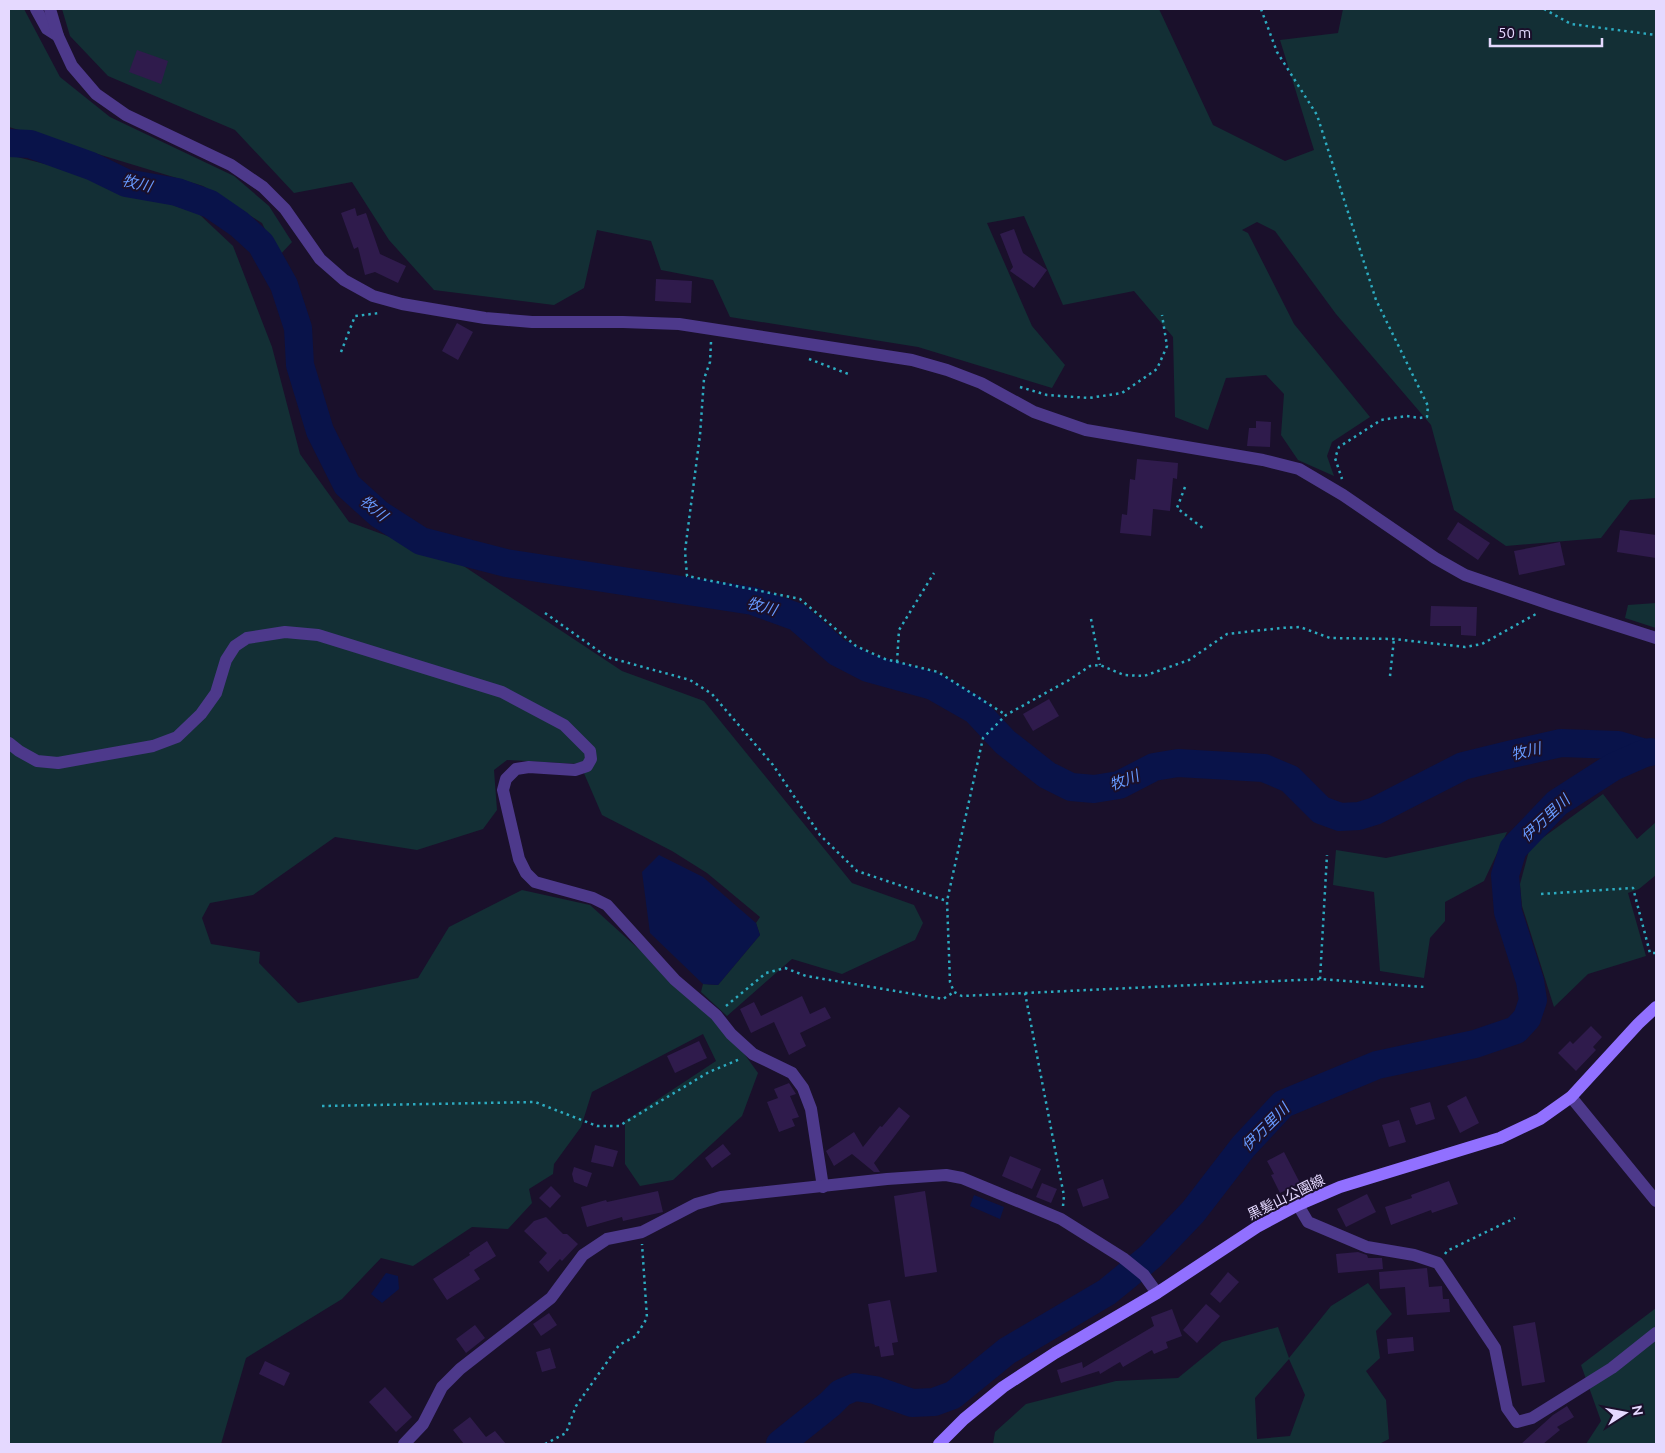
<svg xmlns="http://www.w3.org/2000/svg" width="1665" height="1453" font-family="Ubuntu,'Noto Sans JP',sans-serif">
<rect width="100%" height="100%" fill="#1a102b"/>
<g fill="#132f35" fill-rule="evenodd">
<path d="M9,9H24L60,77L110,117L234,176L269,206L292,242L278,257L262,223L203,186L9,127Z"/>
<path d="M62,9H1159L1213,125L1285,161L1314,150L1280,40L1338,33L1343,9H1656V498L1630,500L1601,538L1506,546L1454,510L1431,425L1336,314L1275,231L1257,222L1242,230L1248,233L1294,324L1370,417L1332,442L1327,456L1334,476L1298,460L1281,435L1284,394L1266,375L1226,378L1208,430L1175,417L1173,337L1134,291L1063,305L1024,216L987,223L1032,326L1065,365L1052,388L918,347L730,317L713,280L661,270L651,241L597,230L584,288L554,305L434,290L389,240L352,182L294,193L235,130L108,76L70,36Z"/>
<path d="M9,155L65,169L199,214L233,246L272,347L300,454L349,522L456,561L622,671L704,701L852,883L914,905L923,923L915,940L842,974L792,959L727,1016L701,992L703,984L718,985L760,935L756,923L760,917L707,873L672,851L602,815L580,764L507,760L494,770L497,810L483,829L417,850L335,837L253,895L210,903L202,918L211,944L260,952L259,963L298,1003L418,978L449,927L522,890L590,905L725,1027L758,1073L742,1116L673,1180L640,1186L625,1164V1121L716,1061L703,1034L592,1092L581,1127L554,1164L553,1174L529,1189L532,1203L508,1229L472,1227L413,1266L381,1258L342,1299L246,1358L221,1444H9Z"/>
<path d="M1656,603V628L1625,618L1628,605Z"/>
<path d="M1603,794L1637,839L1656,822V875L1639,889L1628,893L1646,956L1588,974L1554,1007L1522,906L1520,884L1530,847Z"/>
<path d="M1507,832L1484,881L1445,902V921L1430,938L1424,978L1380,971L1374,892L1333,885L1336,850L1386,858Z"/>
<path d="M1368,1283L1392,1314L1376,1331L1380,1358L1366,1371L1386,1400L1389,1439L1379,1444H993L995,1432L1026,1404L1116,1381L1178,1378L1222,1342L1278,1327L1289,1358L1331,1306ZM1289,1359L1305,1395L1290,1436L1257,1439L1255,1398Z"/>
<path d="M1656,1308V1444H1586L1601,1421L1581,1365Z"/>
</g>
<g fill="#09134a">
<path d="M659,855L703,877L756,923L760,935L718,985L703,984L650,933L642,872Z"/>
<path d="M974,1195L1004,1207L1000,1219L970,1206Z"/>
<path d="M386,1273L398,1276L399,1289L382,1303L371,1294Z"/>
</g>
<g fill="none" stroke-linecap="round" stroke-linejoin="round">
<g stroke="#09134a" stroke-width="28">
<path d="M9,143L30,144L91,166L126,183L177,192L210,204L239,224L261,244L284,285L298,328L300,365L320,431L347,485L379,514L421,541L506,563L753,601L797,617L837,652L868,668L933,686L975,710L1005,742L1047,775L1071,787L1094,789L1119,785L1154,767L1178,763L1264,768L1290,779L1321,810L1340,817L1359,816L1375,811L1463,766L1512,754L1561,743L1618,745L1645,753"/>
<path d="M780,1444L830,1404L841,1393L855,1387L875,1390L912,1403L934,1402L953,1395L1007,1351L1107,1292L1151,1256L1193,1212L1243,1147L1283,1104L1377,1065L1475,1044L1516,1030L1527,1018L1533,1000L1530,981L1508,912L1505,875L1513,849L1557,803L1613,767L1645,753L1651,752"/>
</g>
</g>
<g fill="#2f1b4c">
<path d="M137,50L168,61L161,84L129,72Z"/>
<path d="M355,208L357,216L366,213L380,254L406,266L398,283L375,272L365,275L358,247L354,249L341,213Z"/>
<path d="M1014,229L1023,253L1047,270L1034,288L1010,271L1013,267L1000,234Z"/>
<path d="M656,279L692,281L691,303L655,301Z"/>
<path d="M457,323L473,332L458,360L442,351Z"/>
<path d="M1256,421L1271,422L1270,447L1247,446L1249,428H1256Z"/>
<path d="M1137,459L1178,463L1177,479L1173,478L1170,511L1153,509L1151,536L1120,533L1122,514L1127,515L1130,479L1135,480Z"/>
<path d="M1458,522L1490,543L1478,560L1447,539Z"/>
<path d="M1620,530L1656,535V558L1617,552Z"/>
<path d="M1560,542L1565,565L1519,575L1514,551Z"/>
<path d="M1431,606L1477,607L1476,636L1461,635V626H1430Z"/>
<path d="M1049,699L1059,716L1033,731L1023,714Z"/>
<path d="M802,996L810,1014L825,1007L831,1018L800,1033L806,1046L789,1055L774,1022L751,1033L740,1009L754,1002L761,1016Z"/>
<path d="M1591,1026L1602,1037L1593,1047L1596,1050L1576,1071L1558,1053L1570,1041L1573,1044Z"/>
<path d="M699,1041L707,1058L675,1073L667,1056Z"/>
<path d="M789,1083L796,1094L790,1096L799,1117L792,1119L795,1126L779,1132L767,1102L778,1098L774,1089Z"/>
<path d="M1466,1096L1479,1123L1460,1133L1447,1106Z"/>
<path d="M1430,1102L1435,1119L1416,1125L1410,1108Z"/>
<path d="M899,1107L910,1116L874,1163L880,1172H874L852,1154L834,1166L826,1151L854,1132L863,1147L880,1126L882,1127Z"/>
<path d="M1399,1120L1406,1142L1389,1147L1382,1125Z"/>
<path d="M723,1144L731,1154L712,1168L705,1158Z"/>
<path d="M595,1145L618,1151L613,1167L591,1162Z"/>
<path d="M1284,1152L1300,1183L1280,1193L1271,1175L1274,1174L1267,1161Z"/>
<path d="M1010,1156L1041,1169L1032,1189L1002,1176Z"/>
<path d="M574,1167L592,1173L587,1187L574,1182L572,1174Z"/>
<path d="M1103,1179L1109,1198L1083,1207L1077,1189Z"/>
<path d="M1449,1181L1458,1204L1432,1213L1431,1210L1391,1225L1385,1207L1412,1198L1411,1195Z"/>
<path d="M1042,1183L1057,1189L1051,1203L1036,1197Z"/>
<path d="M551,1186L561,1196L550,1208L539,1198Z"/>
<path d="M658,1191L663,1212L623,1221L622,1217L587,1227L581,1207L606,1200L607,1202Z"/>
<path d="M925,1191L937,1272L905,1277L894,1196Z"/>
<path d="M1367,1194L1376,1212L1346,1227L1337,1209Z"/>
<path d="M546,1217L563,1234H567L578,1244L562,1261L560,1259L548,1272L539,1262L547,1253L524,1231L534,1221Z"/>
<path d="M487,1241L496,1256L474,1270L480,1279L447,1300L433,1279L470,1255L469,1253Z"/>
<path d="M1358,1252L1367,1255L1368,1258H1382L1383,1269L1338,1273L1336,1254Z"/>
<path d="M1427,1268L1429,1287L1442,1286L1443,1299H1449L1450,1312L1407,1315L1405,1287L1380,1289L1379,1272Z"/>
<path d="M1228,1272L1239,1282L1220,1303L1210,1294Z"/>
<path d="M890,1300L898,1342L892,1343L894,1355L881,1357L879,1346L875,1347L868,1304Z"/>
<path d="M1206,1304L1220,1316L1197,1343L1183,1330Z"/>
<path d="M1172,1309L1182,1336L1166,1342L1168,1348L1154,1354L1152,1350L1123,1367L1120,1362L1100,1374L1099,1371L1061,1383L1057,1370L1082,1362L1083,1368L1154,1326L1151,1317Z"/>
<path d="M549,1313L557,1325L541,1336L533,1324Z"/>
<path d="M1535,1322L1545,1382L1522,1386L1513,1326Z"/>
<path d="M475,1325L485,1338L466,1353L456,1339Z"/>
<path d="M1413,1337L1414,1351L1388,1354L1387,1339Z"/>
<path d="M550,1348L556,1368L542,1372L536,1352Z"/>
<path d="M265,1361L290,1373L284,1386L259,1374Z"/>
<path d="M385,1387L412,1417L396,1432L369,1402Z"/>
<path d="M1567,1406L1574,1417L1557,1427L1560,1430L1543,1444H1521L1553,1415Z"/>
<path d="M470,1417L486,1437L495,1431L506,1444H464L453,1430Z"/>
</g>
<g fill="none" stroke-linecap="round" stroke-linejoin="round">
<g stroke="#2cabc0" stroke-width="2.5" stroke-dasharray="2.5 4" stroke-linecap="butt">
<path d="M1261,9L1277,52L1317,115L1376,300L1428,406L1427,417L1419,418L1407,416L1381,420L1339,447L1335,458L1342,479"/>
<path d="M1544,9L1571,24L1656,35"/>
<path d="M711,342L710,362L704,379L700,435L685,551L687,576L800,599L856,646L885,659L938,672L1006,715"/>
<path d="M341,352L355,316L380,313"/>
<path d="M809,359L851,375"/>
<path d="M1020,387L1047,395L1089,398L1122,393L1157,369L1167,346L1162,315"/>
<path d="M1185,487L1177,508L1204,529"/>
<path d="M545,613L607,657L690,680L712,694L773,765L820,835L857,871L947,901"/>
<path d="M1091,619L1100,665"/>
<path d="M897,662L899,630L934,573"/>
<path d="M1390,676L1394,639"/>
<path d="M1541,894L1633,888L1650,953H1656"/>
<path d="M1320,979L1327,855"/>
<path d="M1025,993L1320,979L1425,987"/>
<path d="M726,1006L766,973L785,968L806,976L943,999L954,992"/>
<path d="M322,1106L535,1102L597,1126H619L709,1072L740,1059"/>
<path d="M1063,1206L1064,1196L1025,993L962,996L954,992L950,982L947,901L983,738L1006,715L1069,680L1090,666L1100,665L1124,675L1144,676L1189,660L1227,634L1281,628L1300,627L1330,638L1394,639L1465,647L1482,644L1536,614"/>
<path d="M1445,1254L1447,1251L1515,1218"/>
<path d="M545,1444L566,1433L576,1406L619,1345L636,1336L647,1318L642,1244"/>
</g>
<g stroke="#4d398b" stroke-width="12">
<path d="M36,9L47,29L58,36"/>
<path d="M50,9L58,36L72,66L96,94L126,115L231,165L263,187L285,209L320,259L344,280L373,296L402,304L485,318L532,322H623L679,324L912,360L947,370L981,383L1034,412L1086,430L1263,460L1299,469L1343,495L1435,558L1465,575L1553,605L1656,638"/>
<path d="M9,743L19,751L37,761L58,763L153,746L177,737L201,714L216,693L226,660L235,646L247,638L285,632L318,635L502,692L564,725L590,751L591,759L587,766L575,770L529,767L516,769L506,779L503,790L519,859L526,873L535,882L593,898L607,905L675,980L716,1015L731,1034L753,1054L792,1073L803,1088L811,1109L823,1187"/>
<path d="M1571,1097L1656,1201"/>
<path d="M1298,1205L1308,1222L1367,1247L1414,1255L1438,1263L1495,1348L1507,1408L1517,1422L1532,1418L1612,1368L1656,1333"/>
<path d="M404,1444L423,1424L442,1387L460,1369L551,1298L583,1255L607,1239L642,1232L696,1204L721,1197L887,1179L946,1175L962,1178L1061,1219L1123,1258L1144,1275L1157,1293"/>
</g>
<path stroke="#9170ff" stroke-width="12" d="M939,1444L964,1419L1003,1387L1055,1353L1157,1293L1257,1227L1298,1205L1340,1187L1500,1138L1540,1119L1571,1097L1638,1024L1656,1007"/>
</g>
<g text-anchor="middle" dominant-baseline="central" stroke-width="4" stroke-linejoin="round" paint-order="stroke">
<g font-size="14" fill="#e5d9ff" stroke="#1a102b">
<text transform="translate(1286 1197) rotate(-26)">黒髪山公園線</text>
</g>
<g font-size="15" font-style="italic" fill="#679aff" stroke="#1a102b">
<text transform="translate(137 183) rotate(14)">牧川</text>
<text transform="translate(374 508) rotate(39)">牧川</text>
<text transform="translate(762 606) rotate(16)">牧川</text>
<text transform="translate(1526 751) rotate(-13)">牧川</text>
<text transform="translate(1124 780) rotate(-21)">牧川</text>
<text transform="translate(1545 818) rotate(-43)">伊万里川</text>
<text transform="translate(1265 1127) rotate(-45)">伊万里川</text>
</g>
</g>
<rect width="1665" height="1453" fill="none" stroke="#e5d9ff" stroke-width="20"/>
<g transform="translate(1625 1413) rotate(79)" stroke="#1a102b" stroke-width="4" paint-order="stroke">
<path d="M0-4L9 19L0 12L-9 19Z" fill="#e5d9ff"/>
<text y="-8" font-size="14" font-weight="bold" text-anchor="middle" fill="#e5d9ff">N</text>
</g>
<path d="M1490 38v8h112v-8" fill="none" stroke="#e5d9ff" stroke-width="2.5"/>
<text x="1498" y="38" font-size="15" fill="#e5d9ff" stroke="#1a102b" stroke-width="4" paint-order="stroke">50 m</text>
</svg>
